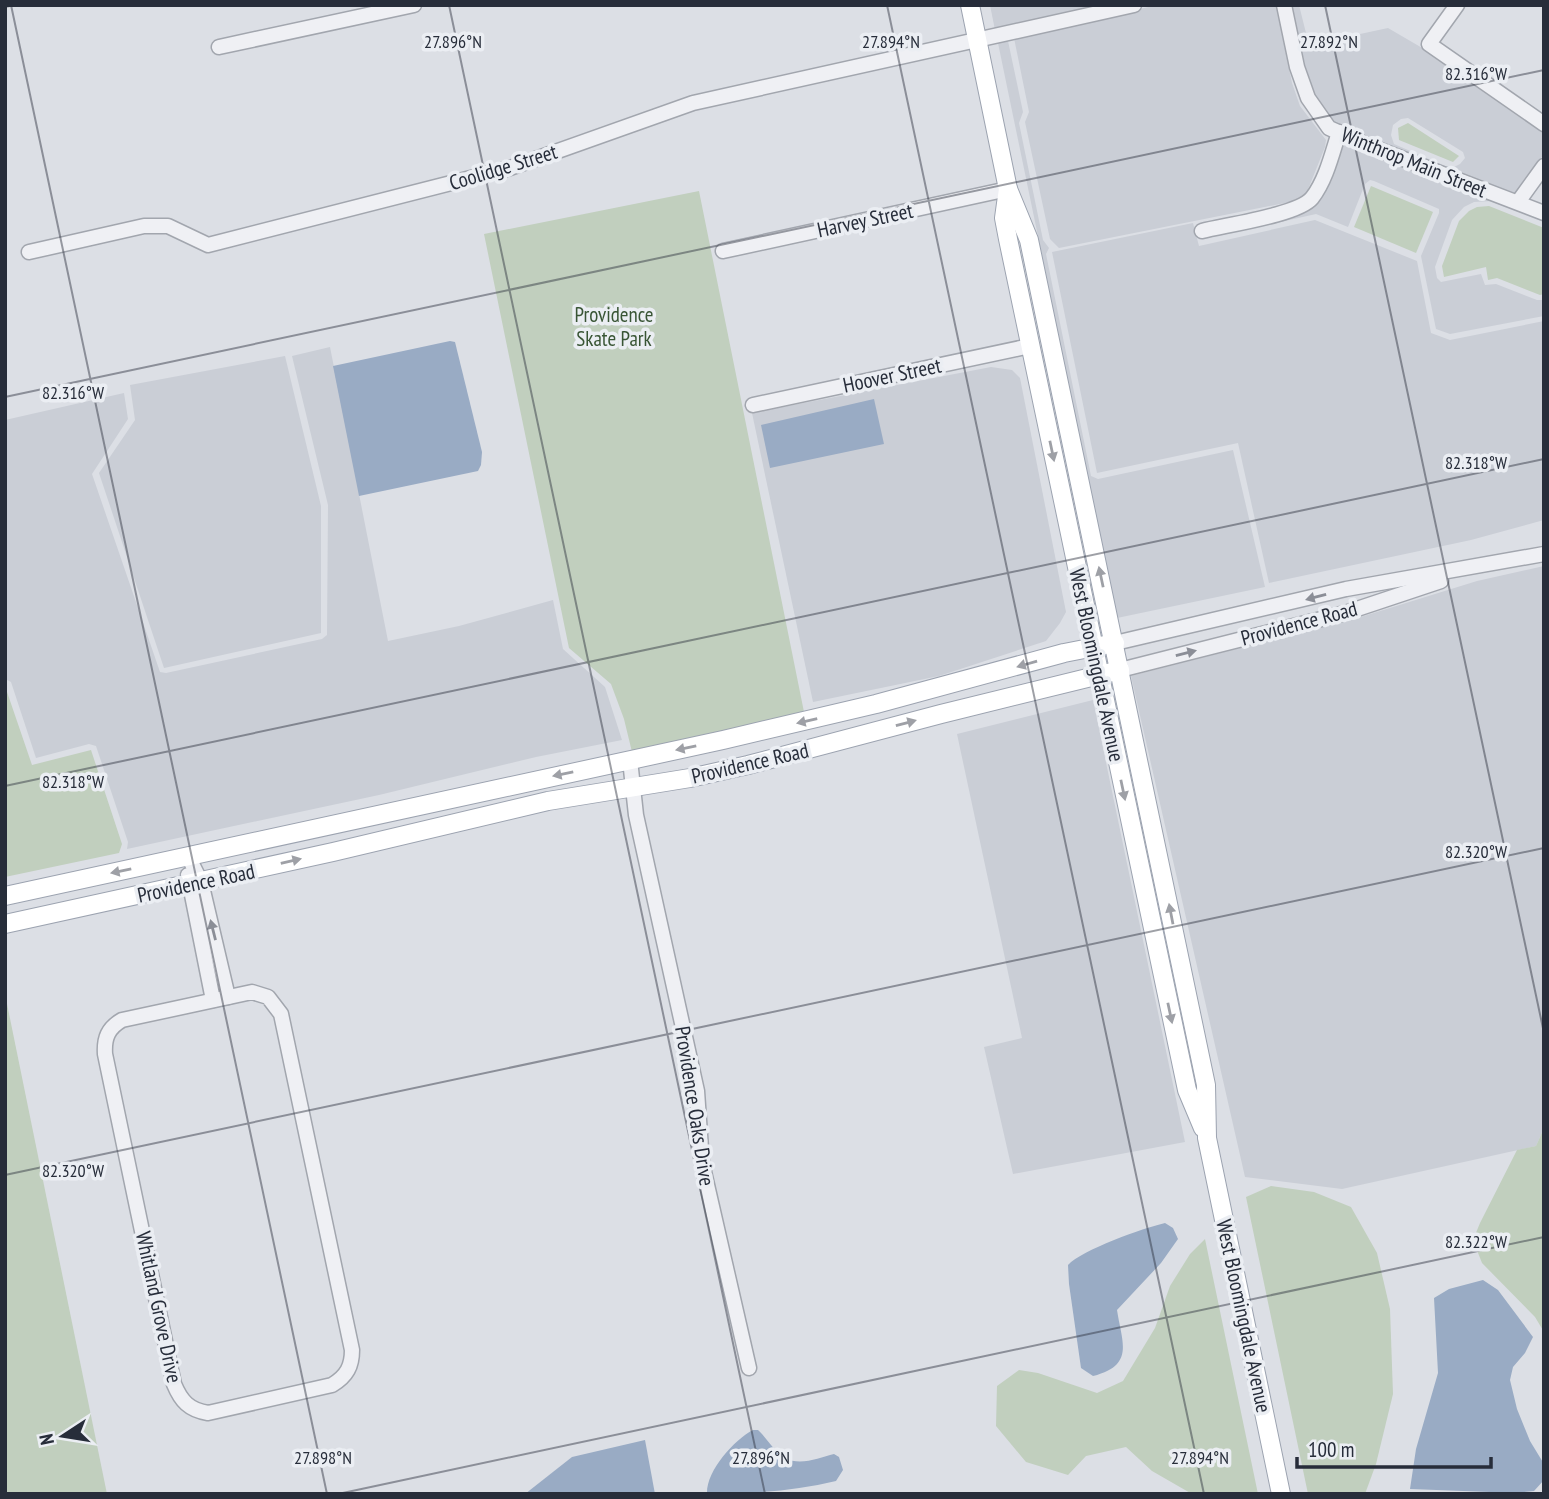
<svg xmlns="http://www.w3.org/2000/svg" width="1549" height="1499" font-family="'PT Sans Narrow',sans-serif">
<rect width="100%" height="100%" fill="#dcdfe5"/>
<g fill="#caced6" fill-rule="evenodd">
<path d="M990,5H1104L995,30Z"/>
<path d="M1157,5H1276L1292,83L1300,106L1326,140L1325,147L1307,192L1295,201L1059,248L1050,239L1025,122L1029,112L1014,38Z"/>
<path d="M1292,5H1299L1309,45L1388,28L1424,49L1544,133V154L1515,194L1370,139L1334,122L1315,95L1305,65ZM1408,118L1463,152L1465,158L1460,164L1454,167L1445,166L1394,144L1391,135L1393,125L1401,119Z"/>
<path d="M1008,41L1023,112L1019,123L1043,240L1049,248L1046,254L1091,476L1098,479L1233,450L1265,587L1117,618L998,43Z"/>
<path d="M1344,142L1544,221L1492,201L1474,202L1464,207L1452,220L1435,267L1437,278L1441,282L1481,274L1485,285L1496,284L1537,300H1544V316L1450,334L1436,329L1421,256L1439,213V209L1374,181L1370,180L1365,184L1348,227L1316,214L1203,239L1291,218L1314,206L1328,185Z"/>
<path d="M1315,220L1417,261L1431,333L1450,340L1544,321V520L1471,540L1269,583L1238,443L1097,473L1052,252L1193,223L1199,246Z"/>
<path d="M330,347L388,641L459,626L553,600L563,649L605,687L622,740L536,757L379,795L127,849L128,842L96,746L89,744L36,758L11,682L5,679V420L124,393L128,419L92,474L160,672L166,673L322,639L327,635L328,505L292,356Z"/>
<path d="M285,356L321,506V633L164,668L99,473L135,420L130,385Z"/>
<path d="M991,367L1012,370L1020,378L1066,612L1060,623L1046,641L939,676L813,702L752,413Z"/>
<path d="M1544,566V1128L1536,1146L1342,1189L1245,1177L1131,676L1364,616L1477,581Z"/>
<path d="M1093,700L1185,1142L1013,1174L984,1047L1022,1038L957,734Z"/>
</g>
<g fill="#c1cfbe">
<path d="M1408,123L1459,156L1453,162L1448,160L1399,140L1398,128Z"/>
<path d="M1371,186L1433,212L1416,253L1354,227Z"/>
<path d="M699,191L804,712L632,752L624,719L611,684L569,648L484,234Z"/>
<path d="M1489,206L1544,228V294L1540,295L1497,278L1488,280L1486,267L1444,277L1442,266L1459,221L1469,211L1477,207Z"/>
<path d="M5,686L32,765L91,750L122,844L119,853L5,877Z"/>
<path d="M5,994L107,1494H5Z"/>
<path d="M1544,1128V1332L1535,1317L1482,1263L1473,1240L1480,1223L1517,1150L1536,1146Z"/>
<path d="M1271,1186L1314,1192L1351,1207L1377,1253L1390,1309L1393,1394L1376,1464L1365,1494H1308L1246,1197Z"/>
<path d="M1205,1239L1258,1494H1192L1152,1471L1126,1447L1086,1456L1068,1475L1026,1462L996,1426L997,1386L1019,1370L1038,1373L1097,1393L1123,1381L1155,1328L1170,1286L1190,1254Z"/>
</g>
<g fill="#99abc4">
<path d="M450,341L455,342L482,452L481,465L478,471L359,496L333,366Z"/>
<path d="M874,399L884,444L770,468L761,425Z"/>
<path d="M1165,1223L1173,1228L1178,1239L1161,1263L1117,1310C1122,1343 1135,1365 1093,1376L1081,1368L1069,1284L1068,1265C1082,1250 1143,1228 1165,1223Z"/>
<path d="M1483,1280L1498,1290L1533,1337L1525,1353L1513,1367L1510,1380L1517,1409L1530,1441L1544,1464V1480L1534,1491L1516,1493L1410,1489L1416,1449L1438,1373L1434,1298L1449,1289Z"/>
<path d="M753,1430H758C767,1438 774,1452 785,1458C800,1466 819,1458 834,1454L839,1457L843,1470L836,1481C794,1491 751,1494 707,1494C706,1471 734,1440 753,1430Z"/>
<path d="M645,1440L655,1494H525L572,1457Z"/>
</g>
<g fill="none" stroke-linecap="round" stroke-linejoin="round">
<defs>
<g id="minor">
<path d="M1284,5L1297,67L1308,98L1329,128L1367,145L1544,213"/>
<path d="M1457,5L1429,44L1544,124"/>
<path d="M219,47L414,5"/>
<path d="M1518,202L1544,166"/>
<path d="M1202,231C1225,225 1298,215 1312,198C1326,180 1332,154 1339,132"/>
<path d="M723,251L1008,189"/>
<path d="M29,252L144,226H168L208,245L510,168L693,103L1134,5"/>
<path d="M753,405L1030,346"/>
<path d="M1115,643L1346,589L1544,554"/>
<path d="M1120,670L1345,613L1441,581"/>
<path d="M630,760L636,815L697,1091L702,1163L749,1368"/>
<path d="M188,856L201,882L228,997"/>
<path d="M188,875L213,1000"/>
<path d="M252,992L268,997L281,1014L352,1350C352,1366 347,1376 332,1385L208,1413C189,1410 181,1401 174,1384L105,1054C104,1038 108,1028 122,1020Z"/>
</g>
<g id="major">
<path d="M970,5L1008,189L1029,240L1206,1085L1207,1138L1281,1494"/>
<path d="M1008,189L1004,218L1008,239L1187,1090L1203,1128"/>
<path d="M5,896L723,740L876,704L1064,653L1115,643"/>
<path d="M5,924L333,852L548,801L690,778L748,765L941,714L1120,670"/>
</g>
</defs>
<use href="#minor" stroke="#a2a6ae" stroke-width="17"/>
<use href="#major" stroke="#9ca3b0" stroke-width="20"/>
<use href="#minor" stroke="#eff0f4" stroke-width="14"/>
<use href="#major" stroke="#fff" stroke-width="18"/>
</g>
<defs><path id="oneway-solid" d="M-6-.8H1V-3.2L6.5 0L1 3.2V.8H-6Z" transform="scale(1.75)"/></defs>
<g fill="#9ea0a6">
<use href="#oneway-solid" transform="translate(1052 451) rotate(78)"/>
<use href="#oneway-solid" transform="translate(1101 577) rotate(-102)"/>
<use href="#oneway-solid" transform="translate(1027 664) rotate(164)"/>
<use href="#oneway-solid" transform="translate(807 721) rotate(167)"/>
<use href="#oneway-solid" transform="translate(906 723) rotate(-15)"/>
<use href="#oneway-solid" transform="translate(686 748) rotate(168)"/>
<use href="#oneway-solid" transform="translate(563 774) rotate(168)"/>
<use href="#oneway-solid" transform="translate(1123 790) rotate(78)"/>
<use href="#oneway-solid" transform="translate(291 861) rotate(-13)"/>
<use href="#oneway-solid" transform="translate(121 871) rotate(168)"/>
<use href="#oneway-solid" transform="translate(1171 914) rotate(-101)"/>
<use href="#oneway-solid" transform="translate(1170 1013) rotate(78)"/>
</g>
<g fill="#8b8e97">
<use href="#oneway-solid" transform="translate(1316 597) rotate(165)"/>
<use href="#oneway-solid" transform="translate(1186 653) rotate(-14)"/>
<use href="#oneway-solid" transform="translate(213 930) rotate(-104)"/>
</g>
<path fill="none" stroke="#272d3a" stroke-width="2" stroke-opacity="0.45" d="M11,5L327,1494M449,5L765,1494M887,5L1204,1494M1325,5L1544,1033M5,7L15,5M5,397L1544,70M5,786L1544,459M5,1175L1544,848M338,1494L1544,1237"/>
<g text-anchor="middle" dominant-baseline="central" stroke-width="7" stroke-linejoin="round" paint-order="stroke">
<g font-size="21" fill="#272d3a" stroke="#ebeef3">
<text transform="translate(1414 162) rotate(22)">Winthrop Main Street</text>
<text transform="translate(503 167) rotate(-17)">Coolidge Street</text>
<text transform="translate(865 220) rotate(-12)">Harvey Street</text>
<text transform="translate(892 375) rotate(-12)">Hoover Street</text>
<text transform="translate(1299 623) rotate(-15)">Providence Road</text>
<text transform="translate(1097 665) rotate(78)">West Bloomingdale Avenue</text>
<text transform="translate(750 763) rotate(-13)">Providence Road</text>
<text transform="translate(196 883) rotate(-12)">Providence Road</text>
<text transform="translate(695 1106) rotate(81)">Providence Oaks Drive</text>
<text transform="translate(159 1307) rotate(78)">Whitland Grove Drive</text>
<text transform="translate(1244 1316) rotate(78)">West Bloomingdale Avenue</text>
</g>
<g font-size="21" fill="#395535" stroke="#ebeef3">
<text x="614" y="314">Providence<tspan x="614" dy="24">Skate Park</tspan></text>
</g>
</g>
<g font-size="18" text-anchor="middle" fill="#272d3a" stroke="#ebeef3" stroke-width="7" stroke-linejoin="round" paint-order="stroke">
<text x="453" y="48">27.896°N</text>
<text x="891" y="48">27.894°N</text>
<text x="1329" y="48">27.892°N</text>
<text x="1476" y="80">82.316°W</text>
<text x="73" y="399">82.316°W</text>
<text x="1476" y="469">82.318°W</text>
<text x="73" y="788">82.318°W</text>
<text x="1476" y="858">82.320°W</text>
<text x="73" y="1177">82.320°W</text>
<text x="1476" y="1248">82.322°W</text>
<text x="323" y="1464">27.898°N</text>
<text x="761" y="1464">27.896°N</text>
<text x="1200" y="1464">27.894°N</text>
</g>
<rect width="1549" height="1499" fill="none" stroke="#272d3a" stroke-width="14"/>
<g transform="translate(63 1436) rotate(258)" stroke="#ebeef3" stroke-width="5" paint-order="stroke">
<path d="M0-5L12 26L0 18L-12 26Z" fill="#272d3a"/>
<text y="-10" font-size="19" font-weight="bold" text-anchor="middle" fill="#272d3a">N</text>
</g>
<path d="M1297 1457v10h194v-10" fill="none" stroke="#272d3a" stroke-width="3.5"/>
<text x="1308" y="1457" font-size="21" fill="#272d3a" stroke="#ebeef3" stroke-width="5" paint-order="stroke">100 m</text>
</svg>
